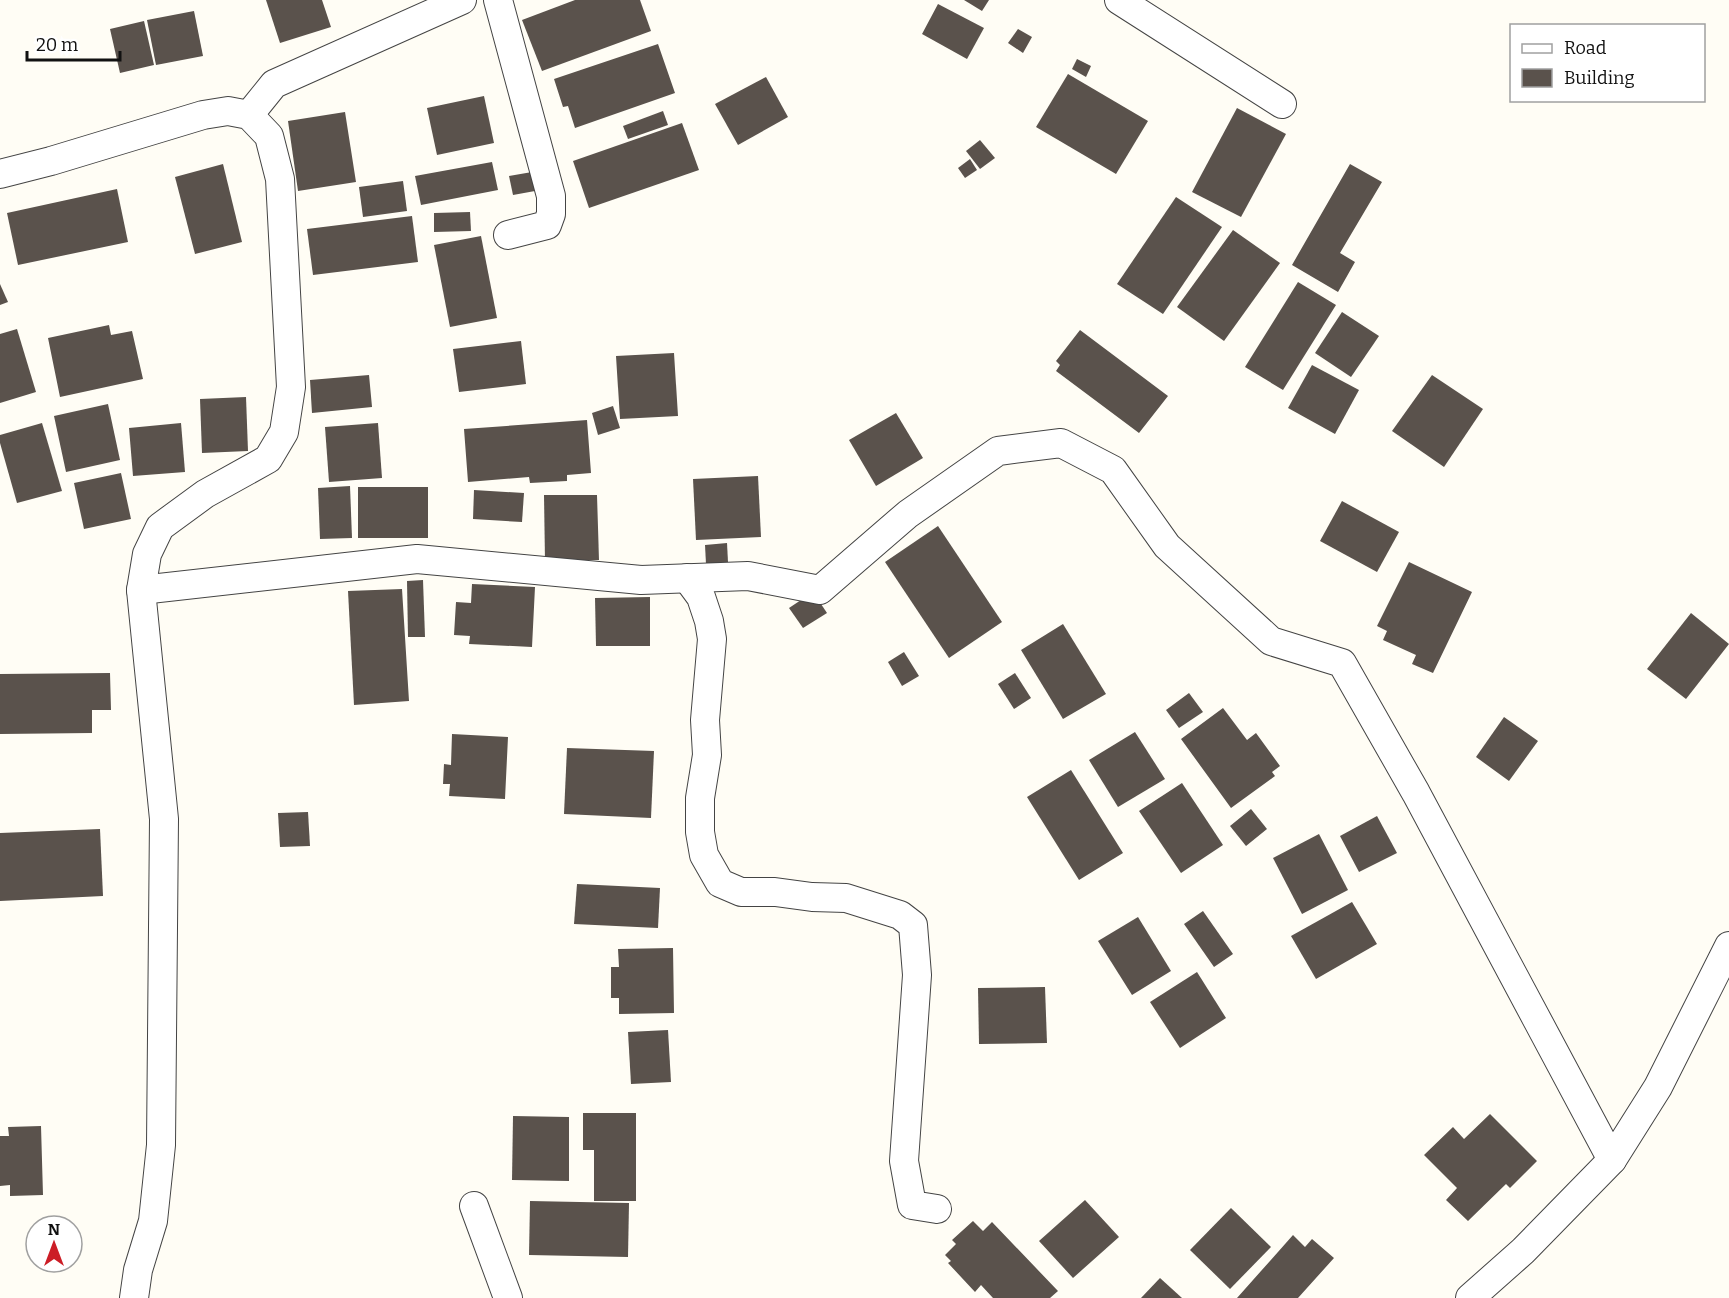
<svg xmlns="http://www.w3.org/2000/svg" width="1729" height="1298" font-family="Bitter,serif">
<rect width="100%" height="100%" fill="#fffdf5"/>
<g fill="#5a524c">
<path d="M266,0H322L331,27L280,43Z"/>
<path d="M575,0H640L651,31L542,71L522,20Z"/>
<path d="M964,0H989L982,11Z"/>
<path d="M938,4L984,28L967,59L922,34Z"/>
<path d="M194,11L203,56L156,65L147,20Z"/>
<path d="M144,21L154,65L120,73L110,29Z"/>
<path d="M1018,29L1032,37L1023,53L1008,43Z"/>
<path d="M658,44L675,93L575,128L568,106L563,107L554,79Z"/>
<path d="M1077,59L1091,66L1086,77L1072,69Z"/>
<path d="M1068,74L1148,121L1116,174L1036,127Z"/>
<path d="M766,77L788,117L738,145L715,104Z"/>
<path d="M484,96L494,143L437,155L427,108Z"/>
<path d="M1237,108L1286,134L1241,217L1192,192Z"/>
<path d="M663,111L668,125L628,139L623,126Z"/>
<path d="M345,112L356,182L298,191L288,121Z"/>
<path d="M682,123L699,170L589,208L573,161Z"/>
<path d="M980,140L995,158L980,169L966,151Z"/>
<path d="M970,159L977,170L965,178L958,168Z"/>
<path d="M492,162L498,190L421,205L415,176Z"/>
<path d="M223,164L242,242L195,254L175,177Z"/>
<path d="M1350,164L1382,182L1340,253L1355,262L1338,292L1292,265Z"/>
<path d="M532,172L535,191L513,195L509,176Z"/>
<path d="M403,181L407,211L363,217L359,187Z"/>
<path d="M117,189L128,242L18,265L7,213Z"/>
<path d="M1176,197L1222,227L1163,314L1117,284Z"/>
<path d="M470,212L471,231L434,232V213Z"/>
<path d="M412,216L418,262L313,275L307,229Z"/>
<path d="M1233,230L1280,263L1224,341L1177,307Z"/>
<path d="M481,236L497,318L450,327L434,245Z"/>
<path d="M1298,282L1336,305L1283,390L1245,367Z"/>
<path d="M0,284L8,302L0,305Z"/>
<path d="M1342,312L1379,336L1351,377L1315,353Z"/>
<path d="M109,325L111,335L132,331L143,379L60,397L48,338Z"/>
<path d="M17,329L36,392L0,403V334Z"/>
<path d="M1080,330L1168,396L1139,433L1056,371L1060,365L1056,361Z"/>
<path d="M521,341L526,384L459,392L453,349Z"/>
<path d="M674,353L678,416L620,419L616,356Z"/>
<path d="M1312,365L1359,390L1335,434L1288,408Z"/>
<path d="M369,375L372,407L312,413L310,380Z"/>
<path d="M1432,375L1483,409L1444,467L1392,431Z"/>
<path d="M246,397L248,451L202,453L200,399Z"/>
<path d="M108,404L120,460L66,472L54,416Z"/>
<path d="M613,406L620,428L598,435L592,413Z"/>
<path d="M896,413L923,458L876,486L849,440Z"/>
<path d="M587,420L591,473L567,475V481L530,483L529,477L468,482L464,429Z"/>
<path d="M42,423L62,491L17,503L0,443V435Z"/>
<path d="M181,423L185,472L133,476L129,428Z"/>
<path d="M378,423L382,478L329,482L325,427Z"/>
<path d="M121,473L131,519L84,529L74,483Z"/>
<path d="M758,476L761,537L696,540L693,479Z"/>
<path d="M350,486L352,538L320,539L318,488Z"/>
<rect x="358" y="487" width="70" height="51"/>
<path d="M474,490L524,493L522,522L473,519Z"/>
<path d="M544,495H597L599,560L545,561Z"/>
<path d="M1342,501L1399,532L1377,572L1320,541Z"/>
<path d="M938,526L1002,622L949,658L885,562Z"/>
<path d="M727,543L728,562L706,564L705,545Z"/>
<path d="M1409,562L1472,592L1433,673L1412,664L1416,655L1383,640L1387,631L1377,626Z"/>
<path d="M423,580L425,637H408L407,581Z"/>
<path d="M472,584L535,587L532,647L469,644L470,636L454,635L456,602L471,603Z"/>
<path d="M402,589L409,701L354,705L348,591Z"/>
<path d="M813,592L827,613L803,628L789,608Z"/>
<path d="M650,597V646H596L595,598Z"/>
<path d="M1691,613L1729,644L1686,699L1647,669Z"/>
<path d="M1063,624L1106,694L1063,719L1021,650Z"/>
<path d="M904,652L919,676L902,686L888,662Z"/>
<path d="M110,673L111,710H92V733L0,734V674Z"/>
<path d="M1015,673L1031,698L1014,709L998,684Z"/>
<path d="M1189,693L1203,712L1179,728L1166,710Z"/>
<path d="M1223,708L1247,740L1256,733L1280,766L1272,772L1275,776L1231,808L1181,739Z"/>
<path d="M1504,717L1538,741L1509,781L1476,757Z"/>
<path d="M1135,732L1165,779L1118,807L1089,760Z"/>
<path d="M452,734L508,737L505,799L449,796L450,784H443L444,764L451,765Z"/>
<path d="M567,748L654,751L651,818L564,814Z"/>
<path d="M1071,770L1123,853L1079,880L1027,797Z"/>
<path d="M1182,783L1223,845L1181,873L1139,811Z"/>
<path d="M1251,809L1267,829L1246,846L1230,826Z"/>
<path d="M308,812L310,846L280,847L278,813Z"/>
<path d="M1377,816L1397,853L1359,872L1340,836Z"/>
<path d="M100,829L103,896L0,901V833Z"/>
<path d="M1319,834L1348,890L1302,914L1273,858Z"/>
<path d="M577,884L660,888L658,928L574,924Z"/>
<path d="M1352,902L1377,944L1316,979L1291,936Z"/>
<path d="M1203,911L1233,954L1214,967L1184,924Z"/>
<path d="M1138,917L1171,971L1132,995L1098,941Z"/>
<path d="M673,948L674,1013L619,1014V998H611V967H619L618,949Z"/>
<path d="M1197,972L1226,1018L1180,1048L1150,1002Z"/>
<path d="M1045,987L1047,1043L979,1044L978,988Z"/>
<path d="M668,1030L671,1082L631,1084L628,1032Z"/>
<path d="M583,1113H636V1201H594V1150H583Z"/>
<path d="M1490,1114L1537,1161L1510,1188L1506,1184L1468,1221L1446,1200L1457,1188L1424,1155L1453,1127L1464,1139Z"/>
<path d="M513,1116L569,1117V1181L512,1180Z"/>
<path d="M41,1126L43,1195L10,1196V1185L0,1186V1136H9L8,1127Z"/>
<path d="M1085,1200L1119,1237L1073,1278L1039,1241Z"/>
<path d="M530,1201L629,1203L628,1257L529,1255Z"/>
<path d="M1231,1208L1271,1247L1230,1289L1190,1250Z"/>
<path d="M973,1221L983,1231L992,1222L1058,1291L1050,1298H993L981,1285L975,1292L948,1263L951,1261L945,1255L956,1244L952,1240Z"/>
<path d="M1293,1235L1305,1247L1312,1239L1334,1258L1298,1298H1237Z"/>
<path d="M1160,1278L1182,1298H1141Z"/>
</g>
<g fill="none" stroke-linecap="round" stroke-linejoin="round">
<defs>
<g id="minor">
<path d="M498,0L551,196V214L547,225L508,235"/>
<path d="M1119,0L1282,104"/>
<path d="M249,115L274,84L462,0"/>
<path d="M0,174L51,161L203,115L228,111L249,115L269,136L280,179L291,387L284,432L268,459L205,494L160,527L147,554L141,590L164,819L161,1145L153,1221L138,1270L134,1298"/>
<path d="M687,578L701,597L709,621L712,639L705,720L707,755L700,798V832L704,855L720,883L741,892H775L812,897L846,898L900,915L913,925L917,975L904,1161L912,1205L937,1209"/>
<path d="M141,590L417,559L641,580L748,576L820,590L908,514L998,451L1061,443L1113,470L1167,546L1271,641L1342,663L1416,793L1612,1160"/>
<path d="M474,1206L508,1298"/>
<path d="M1470,1298L1523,1251L1612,1160L1658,1087L1729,946"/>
</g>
</defs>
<use href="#minor" stroke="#444" stroke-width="30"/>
<use href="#minor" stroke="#fff" stroke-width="28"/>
</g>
<rect x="1510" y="24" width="195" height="78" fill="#ffffff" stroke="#a0a0a0" stroke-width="1.5"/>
<rect x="1522" y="44" width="30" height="9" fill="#ffffff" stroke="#a0a0a0" stroke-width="1.5"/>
<text x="1564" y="54" font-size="18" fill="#111111">Road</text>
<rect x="1522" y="69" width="30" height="18" fill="#5a524c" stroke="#a0a0a0" stroke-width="1.5"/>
<text x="1564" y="84" font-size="18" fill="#111111">Building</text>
<g transform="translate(54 1244)"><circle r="28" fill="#ffffff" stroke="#a0a0a0" stroke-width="1.5"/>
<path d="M0-4.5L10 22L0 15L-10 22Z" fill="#cc1d26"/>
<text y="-9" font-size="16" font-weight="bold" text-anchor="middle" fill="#111111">N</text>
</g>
<path d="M27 51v9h93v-9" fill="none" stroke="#111111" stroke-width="3"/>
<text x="36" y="51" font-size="18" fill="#111111" stroke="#ffffff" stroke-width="4.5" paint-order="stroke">20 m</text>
</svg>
